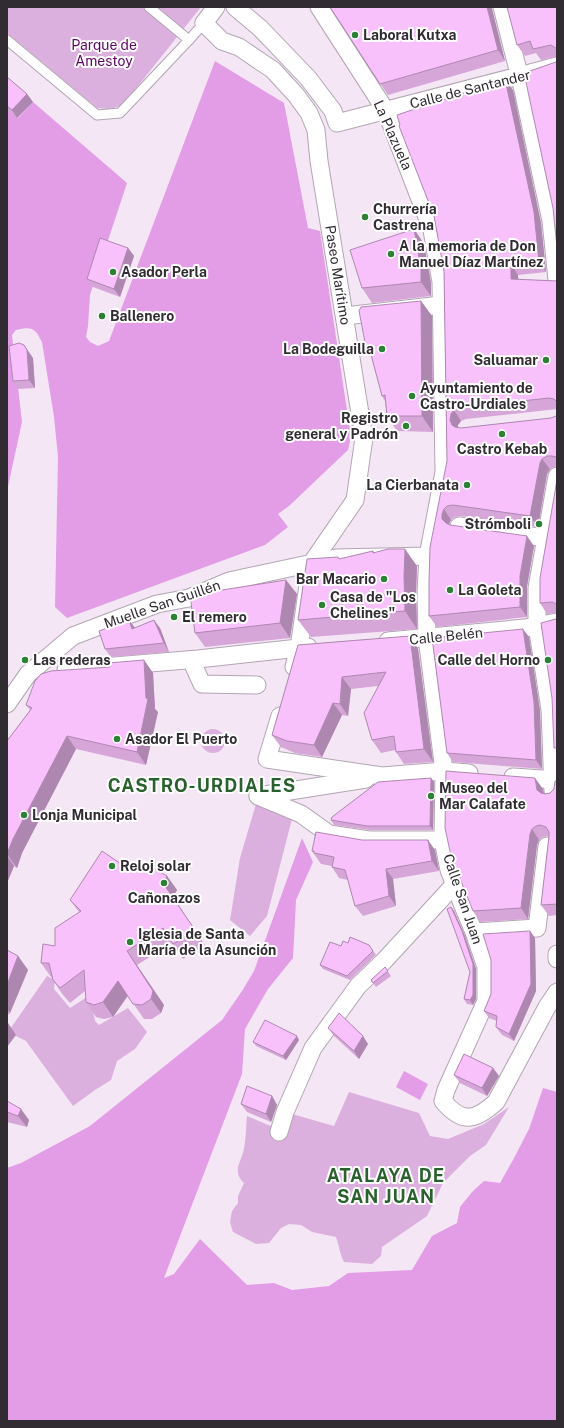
<svg xmlns="http://www.w3.org/2000/svg" width="564" height="1428" font-family="'Public Sans',sans-serif">
<rect width="100%" height="100%" fill="#f4e6f4"/>
<g fill="#dcb0de">
<path d="M7,7H201L122,106L108,109L97,108L7,33Z"/>
<circle cx="213" cy="741" r="12"/>
<path d="M256,804L293,815L267,916L250,936L230,920L240,858Z"/>
<path d="M47,976L55,980L54,989L70,1008L90,995L95,1021L99,1025L128,1008L147,1032L135,1049L117,1061L111,1080L95,1090L73,1106L26,1041L8,1032Z"/>
<path d="M349,1092L419,1113L430,1136L448,1139L484,1124L509,1107L486,1145L470,1156L443,1183L427,1216L382,1247L381,1256L372,1264L344,1262C340,1255 339,1245 336,1237L312,1232L301,1225L289,1224L281,1228L269,1243L256,1244L233,1232L230,1222L232,1211L238,1203V1196L244,1183C231,1170 242,1162 244,1148C246,1139 246,1126 247,1116L273,1127L285,1112L334,1126Z"/>
</g>
<g fill="#e29de6">
<path d="M215,61L284,103L308,228L320,231L351,437L348,450L289,506L278,514L288,527L265,545L67,618L55,607L58,457L54,417L42,342C35,328 32,326 16,330L12,335L22,422L7,491V110L18,118L33,102L127,183L90,295L88,326L86,337L90,342L98,346L109,341Z"/>
<path d="M302,838L313,862L296,900L293,958L268,989L245,1029L242,1074L164,1278L174,1274L200,1239L247,1285L274,1283L292,1290L329,1286L348,1273L412,1270L432,1236L457,1223L460,1207L472,1192L484,1181L500,1183L513,1160L529,1129L543,1088L557,1092V1421H7V1168L21,1163L90,1126L222,1020L242,991L254,971Z"/>
<path d="M404,1071L428,1084L420,1100L396,1087Z"/>
</g>
<g fill="none" stroke-linecap="round" stroke-linejoin="round">
<defs>
<g id="lane">
<path d="M149,7L189,40L204,23"/>
<path d="M7,40L97,115L120,113L189,40"/>
</g>
<g id="street">
<path d="M235,7L260,28L308,78L333,111L337,123L557,66"/>
<path d="M502,7L523,90L551,221L557,280"/>
<path d="M204,23L222,41L239,47L273,70L296,95L309,113L316,130L319,161L364,438L355,500L311,564L299,648L294,667"/>
<path d="M204,23L216,7"/>
<path d="M345,316L441,305"/>
<path d="M459,526L546,538"/>
<path d="M428,556L426,593L427,638L444,771L443,840L449,870L463,906L474,932L486,967V1001L446,1090L443,1101C462,1124 475,1121 496,1102L547,1007L557,992"/>
<path d="M388,641L525,628L557,622"/>
<path d="M191,660L202,684L257,685"/>
<path d="M66,670L198,659L308,647"/>
<path d="M7,704L28,674L73,636L157,604L189,598L229,581L336,558L428,556L444,472L441,282L432,230L386,111L319,7"/>
<path d="M280,716L267,759L382,776L444,771L469,773"/>
<path d="M513,777L557,780"/>
<path d="M553,791L550,710L537,625V588L557,476"/>
<path d="M258,796L301,814L329,834L369,840H443"/>
<path d="M258,796L366,779"/>
<path d="M474,932L537,928L547,846"/>
<path d="M557,954V959"/>
<path d="M279,1132L285,1112L313,1048L358,986L383,962L455,884"/>
</g>
</defs>
<use href="#lane" stroke="#b2a6b3" stroke-width="11"/>
<use href="#street" stroke="#b2a6b3" stroke-width="19"/>
<use href="#lane" stroke="#fff" stroke-width="9"/>
<use href="#street" stroke="#fff" stroke-width="17"/>
</g>
<g fill="#d6a6d9">
<path d="M330,7H492V9L505,61L388,95Z"/>
<path d="M557,7V57L541,60L536,53L525,56L517,45Z"/>
<path d="M7,77L27,94L33,102L17,118L7,110Z"/>
<path d="M513,90L541,223L546,272L518,275V279L557,281V409L466,419L461,421L458,425V428H461L551,418L556,416L557,415V466L554,467L550,469L547,474L538,527L460,516L455,517L451,520L449,524V525L534,546L527,586V617L437,627L429,616L447,461L444,271L434,216L400,125Z"/>
<path d="M414,229L424,244L431,283V296L372,303L362,288Z"/>
<path d="M128,248L134,256L120,297L93,287L87,279Z"/>
<path d="M421,301L432,316L433,432L397,431L387,416L385,401L382,396L371,355L366,347Z"/>
<path d="M33,358L35,388L18,389L13,381Z"/>
<path d="M557,480V613L547,614L540,603Z"/>
<path d="M373,551L374,552L417,566L416,593L417,629L311,637L298,620L340,559Z"/>
<path d="M286,580L297,594L290,638L205,647L195,633Z"/>
<path d="M129,620L135,628H160L169,652L111,657L105,649Z"/>
<path d="M410,636L418,649L433,762L404,764L396,752L395,750L381,753L372,740L378,686L351,689L348,716L342,715L322,757L295,753L281,747L272,735L298,645Z"/>
<path d="M529,637L540,711L542,769L453,762L447,753Z"/>
<path d="M144,660L153,673L155,709L158,712L146,765L76,749L22,853L17,868L14,866L7,883V741L30,710L26,705L110,667Z"/>
<path d="M431,778L434,782L433,830H370L334,825L331,820Z"/>
<path d="M557,781V915L549,916L541,905L549,837L548,836L543,837L539,840L537,845L528,919L480,922L473,911L543,789L544,794H545L550,793L554,789Z"/>
<path d="M362,840L435,850L439,871L393,879L396,906L363,916L355,906L348,880L339,878L332,867V866L321,864L312,851Z"/>
<path d="M130,870L167,876L177,890L173,897L205,945L183,959L172,943L137,965L164,1005L161,1013L152,1019H144L128,996L113,1017L104,1019L96,1017L86,1002L85,991L70,1003L63,995L53,980L52,977H51L41,963L55,946L79,912L70,900Z"/>
<path d="M451,907L454,911L465,936L476,969V999L473,1005L467,1004L464,999L470,972Z"/>
<path d="M530,931L535,938L536,991L514,1041L502,1035L496,1027L497,1021L489,1018L484,1011L491,994Z"/>
<path d="M348,943L369,945L376,955L350,980L323,969L320,965L341,946Z"/>
<path d="M7,950L18,956L28,970L10,1013L7,1016Z"/>
<path d="M385,967L391,976L376,987L371,980Z"/>
<path d="M328,1028L368,1044L359,1059L334,1036Z"/>
<path d="M299,1040L286,1060L256,1046L253,1042Z"/>
<path d="M493,1068L499,1076L487,1096L460,1083L454,1075Z"/>
<path d="M272,1096L277,1105L271,1122L247,1112L241,1104Z"/>
<path d="M7,1101L29,1120L27,1127L7,1122Z"/>
</g>
<g fill="#ae87b0">
<path d="M487,7H492V9L505,61L498,50Z"/>
<path d="M505,79L513,90L541,223L546,272L539,261Z"/>
<path d="M27,94L33,102L17,118L12,110Z"/>
<path d="M414,229L424,244L431,283V296L421,282Z"/>
<path d="M128,248L134,256L120,297L114,289Z"/>
<path d="M511,264L518,275L519,289L511,279Z"/>
<path d="M421,301L432,316L433,432L422,416Z"/>
<path d="M24,345L33,358L35,388L29,380Z"/>
<path d="M454,410L461,421L458,425L457,430L452,425L450,420L451,414Z"/>
<path d="M542,459L550,469L547,474L538,527L530,516L540,463Z"/>
<path d="M444,509L451,520L449,524L450,530L442,519V514Z"/>
<path d="M527,536L534,546L527,586V617L520,607V576Z"/>
<path d="M405,549L417,566L416,593L417,629L405,611L404,576Z"/>
<path d="M286,580L297,594L290,638L280,623Z"/>
<path d="M129,620L135,628L132,629Z"/>
<path d="M154,620L160,628L169,652L164,643Z"/>
<path d="M523,629L529,637L540,711L542,769L536,760Z"/>
<path d="M410,636L418,649L433,762L424,749Z"/>
<path d="M144,660L153,673L155,709L158,712L146,765L137,752L146,698Z"/>
<path d="M342,677L351,689L348,716L340,704Z"/>
<path d="M333,703L342,715L322,757L314,745Z"/>
<path d="M67,736L76,749L22,853L17,868L7,854L13,839Z"/>
<path d="M431,778L434,782L433,830L430,826Z"/>
<path d="M535,778L543,789L545,801L537,790Z"/>
<path d="M532,829L539,840L537,845L528,919L521,908L530,834Z"/>
<path d="M428,840L435,850L439,871L432,861Z"/>
<path d="M7,856L14,866L7,883Z"/>
<path d="M386,869L393,879L396,906L389,896Z"/>
<path d="M167,876L177,890L173,897L205,945L163,883Z"/>
<path d="M451,907L454,911L465,936L476,969V999L473,1005L470,1000L473,964Z"/>
<path d="M530,931L535,938L536,991L514,1041L509,1034Z"/>
<path d="M127,951L164,1005L161,1013L151,999Z"/>
<path d="M18,956L28,970L10,1013L7,1009V985Z"/>
<path d="M118,981L128,995L113,1017L103,1002Z"/>
<path d="M8,1023L16,1035L7,1047V1025Z"/>
<path d="M297,1036L299,1040L286,1060L283,1056Z"/>
<path d="M363,1036L368,1044L359,1059L354,1051Z"/>
<path d="M493,1068L499,1076L487,1096L482,1088Z"/>
<path d="M272,1096L277,1105L271,1122L266,1114Z"/>
<path d="M21,1109L29,1120L27,1127L18,1116Z"/>
</g>
<g fill="#f9c1fc" stroke="#ae87b0">
<path d="M330,7H487L498,50L380,84Z"/>
<path d="M507,7H557V49L551,45L533,49L530,41L517,45Z"/>
<path d="M557,60V247L553,208L524,73L556,62Z"/>
<path d="M7,77L27,94L12,110L7,106Z"/>
<path d="M505,79L534,212L539,261L511,264V279L557,281V402L554,399L549,398L458,408L454,410L451,414L450,420L452,425L455,427L461,428L551,418L556,416L557,415V459L556,457L552,456H547L542,459L540,463L530,516L453,505L447,506L444,509L442,514V519L446,523L450,525L527,536L520,576V607L429,616V582L430,547L447,461L444,271L434,216L399,126L400,125L397,115Z"/>
<path d="M414,229L421,268V282L362,288L350,250Z"/>
<path d="M100,238L128,248L114,289L87,279Z"/>
<path d="M421,301L422,416H387L385,395L382,396L369,347H366L359,311L361,307Z"/>
<path d="M19,343L24,345L27,350L29,380L13,381L9,346Z"/>
<path d="M557,480V605L553,602L540,603V578Z"/>
<path d="M388,549H405L404,576L405,611L298,620L307,559L338,557L339,559L373,551V553Z"/>
<path d="M286,580L280,623L195,633L190,595Z"/>
<path d="M557,617V748H554L552,698L541,623L556,619Z"/>
<path d="M129,620L132,629L154,620L164,643L105,649L99,631Z"/>
<path d="M523,629L534,702L536,760L447,753L432,638Z"/>
<path d="M410,636L424,749L396,752L394,736L372,740L364,713L386,672L342,677L340,704L333,703L314,745L287,741L272,735L298,645Z"/>
<path d="M144,660L146,698L148,699L137,752L67,736L13,839L7,854V741L32,708L26,705L35,681L41,674L51,671L110,667L108,663Z"/>
<path d="M446,771L535,778L537,790L541,793L545,794L550,793L554,789L555,781H557V904L541,905L549,836V832L546,827L540,825L536,826L532,829L530,834L521,908L473,911L451,856L445,828Z"/>
<path d="M431,778L430,826H367L331,820L332,817L378,782Z"/>
<path d="M316,832L362,840H428L432,861L386,869L389,896L355,906L345,870L332,867L334,857L314,853V851H312Z"/>
<path d="M102,851L130,870L138,864L145,863L167,876L163,883L195,930L173,944L163,928L127,951L153,991L151,999L142,1005L133,1004L118,981L103,1002L94,1005L86,1002L84,970L60,988L53,980L49,963H41L43,944L55,946V928L81,911L70,900Z"/>
<path d="M451,907L462,931L473,964V995L470,1000L464,999L470,972L447,909Z"/>
<path d="M530,931L531,984L509,1034L496,1027L497,1016L484,1011L491,994V960L483,934Z"/>
<path d="M350,937L369,945L373,951L347,976L320,965L330,942L341,946L343,941L348,943Z"/>
<path d="M7,950L18,956L7,985Z"/>
<path d="M385,967L388,971L373,983L371,980Z"/>
<path d="M339,1013L363,1036L354,1051L328,1028Z"/>
<path d="M265,1020L297,1036L283,1056L253,1042Z"/>
<path d="M464,1054L493,1068L482,1088L454,1075Z"/>
<path d="M247,1086L272,1096L266,1114L241,1104Z"/>
<path d="M7,1101L21,1109L18,1116L7,1112Z"/>
</g>
<g fill="#298333" stroke="#fff" stroke-width="1.5">
<circle cx="355" cy="35" r="4"/>
<circle cx="365" cy="217" r="4"/>
<circle cx="391" cy="254" r="4"/>
<circle cx="113" cy="272" r="4"/>
<circle cx="102" cy="316" r="4"/>
<circle cx="382" cy="349" r="4"/>
<circle cx="546" cy="360" r="4"/>
<circle cx="412" cy="396" r="4"/>
<circle cx="406" cy="426" r="4"/>
<circle cx="502" cy="434" r="4"/>
<circle cx="467" cy="485" r="4"/>
<circle cx="539" cy="524" r="4"/>
<circle cx="384" cy="579" r="4"/>
<circle cx="450" cy="590" r="4"/>
<circle cx="322" cy="605" r="4"/>
<circle cx="174" cy="617" r="4"/>
<circle cx="25" cy="660" r="4"/>
<circle cx="548" cy="660" r="4"/>
<circle cx="117" cy="739" r="4"/>
<circle cx="431" cy="796" r="4"/>
<circle cx="24" cy="815" r="4"/>
<circle cx="112" cy="866" r="4"/>
<circle cx="164" cy="883" r="4"/>
<circle cx="130" cy="942" r="4"/>
</g>
<g text-anchor="middle" dominant-baseline="central" stroke-width="4" stroke-linejoin="round" paint-order="stroke">
<g font-size="14" font-weight="bold" fill="#312c32" stroke="#fff" text-anchor="start">
<text x="363" y="35">Laboral Kutxa</text>
<text x="373" y="209">Churrería<tspan x="373" dy="16">Castrena</tspan></text>
<text x="399" y="246">A la memoria de Don<tspan x="399" dy="16">Manuel Díaz Martínez</tspan></text>
<text x="121" y="272">Asador Perla</text>
<text x="110" y="316">Ballenero</text>
<text x="374" y="349" text-anchor="end">La Bodeguilla</text>
<text x="538" y="360" text-anchor="end">Saluamar</text>
<text x="420" y="388">Ayuntamiento de<tspan x="420" dy="16">Castro-Urdiales</tspan></text>
<text x="398" y="418" text-anchor="end">Registro<tspan x="398" dy="16">general y Padrón</tspan></text>
<text x="502" y="449" text-anchor="middle">Castro Kebab</text>
<text x="459" y="485" text-anchor="end">La Cierbanata</text>
<text x="531" y="524" text-anchor="end">Strómboli</text>
<text x="376" y="579" text-anchor="end">Bar Macario</text>
<text x="458" y="590">La Goleta</text>
<text x="330" y="597">Casa de "Los<tspan x="330" dy="16">Chelines"</tspan></text>
<text x="182" y="617">El remero</text>
<text x="33" y="660">Las rederas</text>
<text x="540" y="660" text-anchor="end">Calle del Horno</text>
<text x="125" y="739">Asador El Puerto</text>
<text x="439" y="788">Museo del<tspan x="439" dy="16">Mar Calafate</tspan></text>
<text x="32" y="815">Lonja Municipal</text>
<text x="120" y="866">Reloj solar</text>
<text x="164" y="898" text-anchor="middle">Cañonazos</text>
<text x="138" y="934">Iglesia de Santa<tspan x="138" dy="16">María de la Asunción</tspan></text>
</g>
<g font-size="14" fill="#5d0664" stroke="#fff">
<text x="104" y="45">Parque de<tspan x="104" dy="16">Amestoy</tspan></text>
</g>
<g font-size="14" fill="#312c32" stroke="#fff">
<text transform="translate(470 89) rotate(-14)">Calle de Santander</text>
<text transform="translate(393 135) rotate(66)">La Plazuela</text>
<text transform="translate(338 275) rotate(81)">Paseo Marítimo</text>
<text transform="translate(162 604) rotate(-19)">Muelle San Guillén</text>
<text transform="translate(446 636) rotate(-6)">Calle Belén</text>
<text transform="translate(463 899) rotate(71)">Calle San Juan</text>
</g>
<g font-size="18" font-weight="bold" letter-spacing="1" fill="#29612d" stroke="#fff">
<text x="202" y="785">CASTRO-URDIALES</text>
<text x="386" y="1175">ATALAYA DE<tspan x="386" dy="21">SAN JUAN</tspan></text>
</g>
</g>
<rect width="564" height="1428" fill="none" stroke="#312c32" stroke-width="16"/>
</svg>
